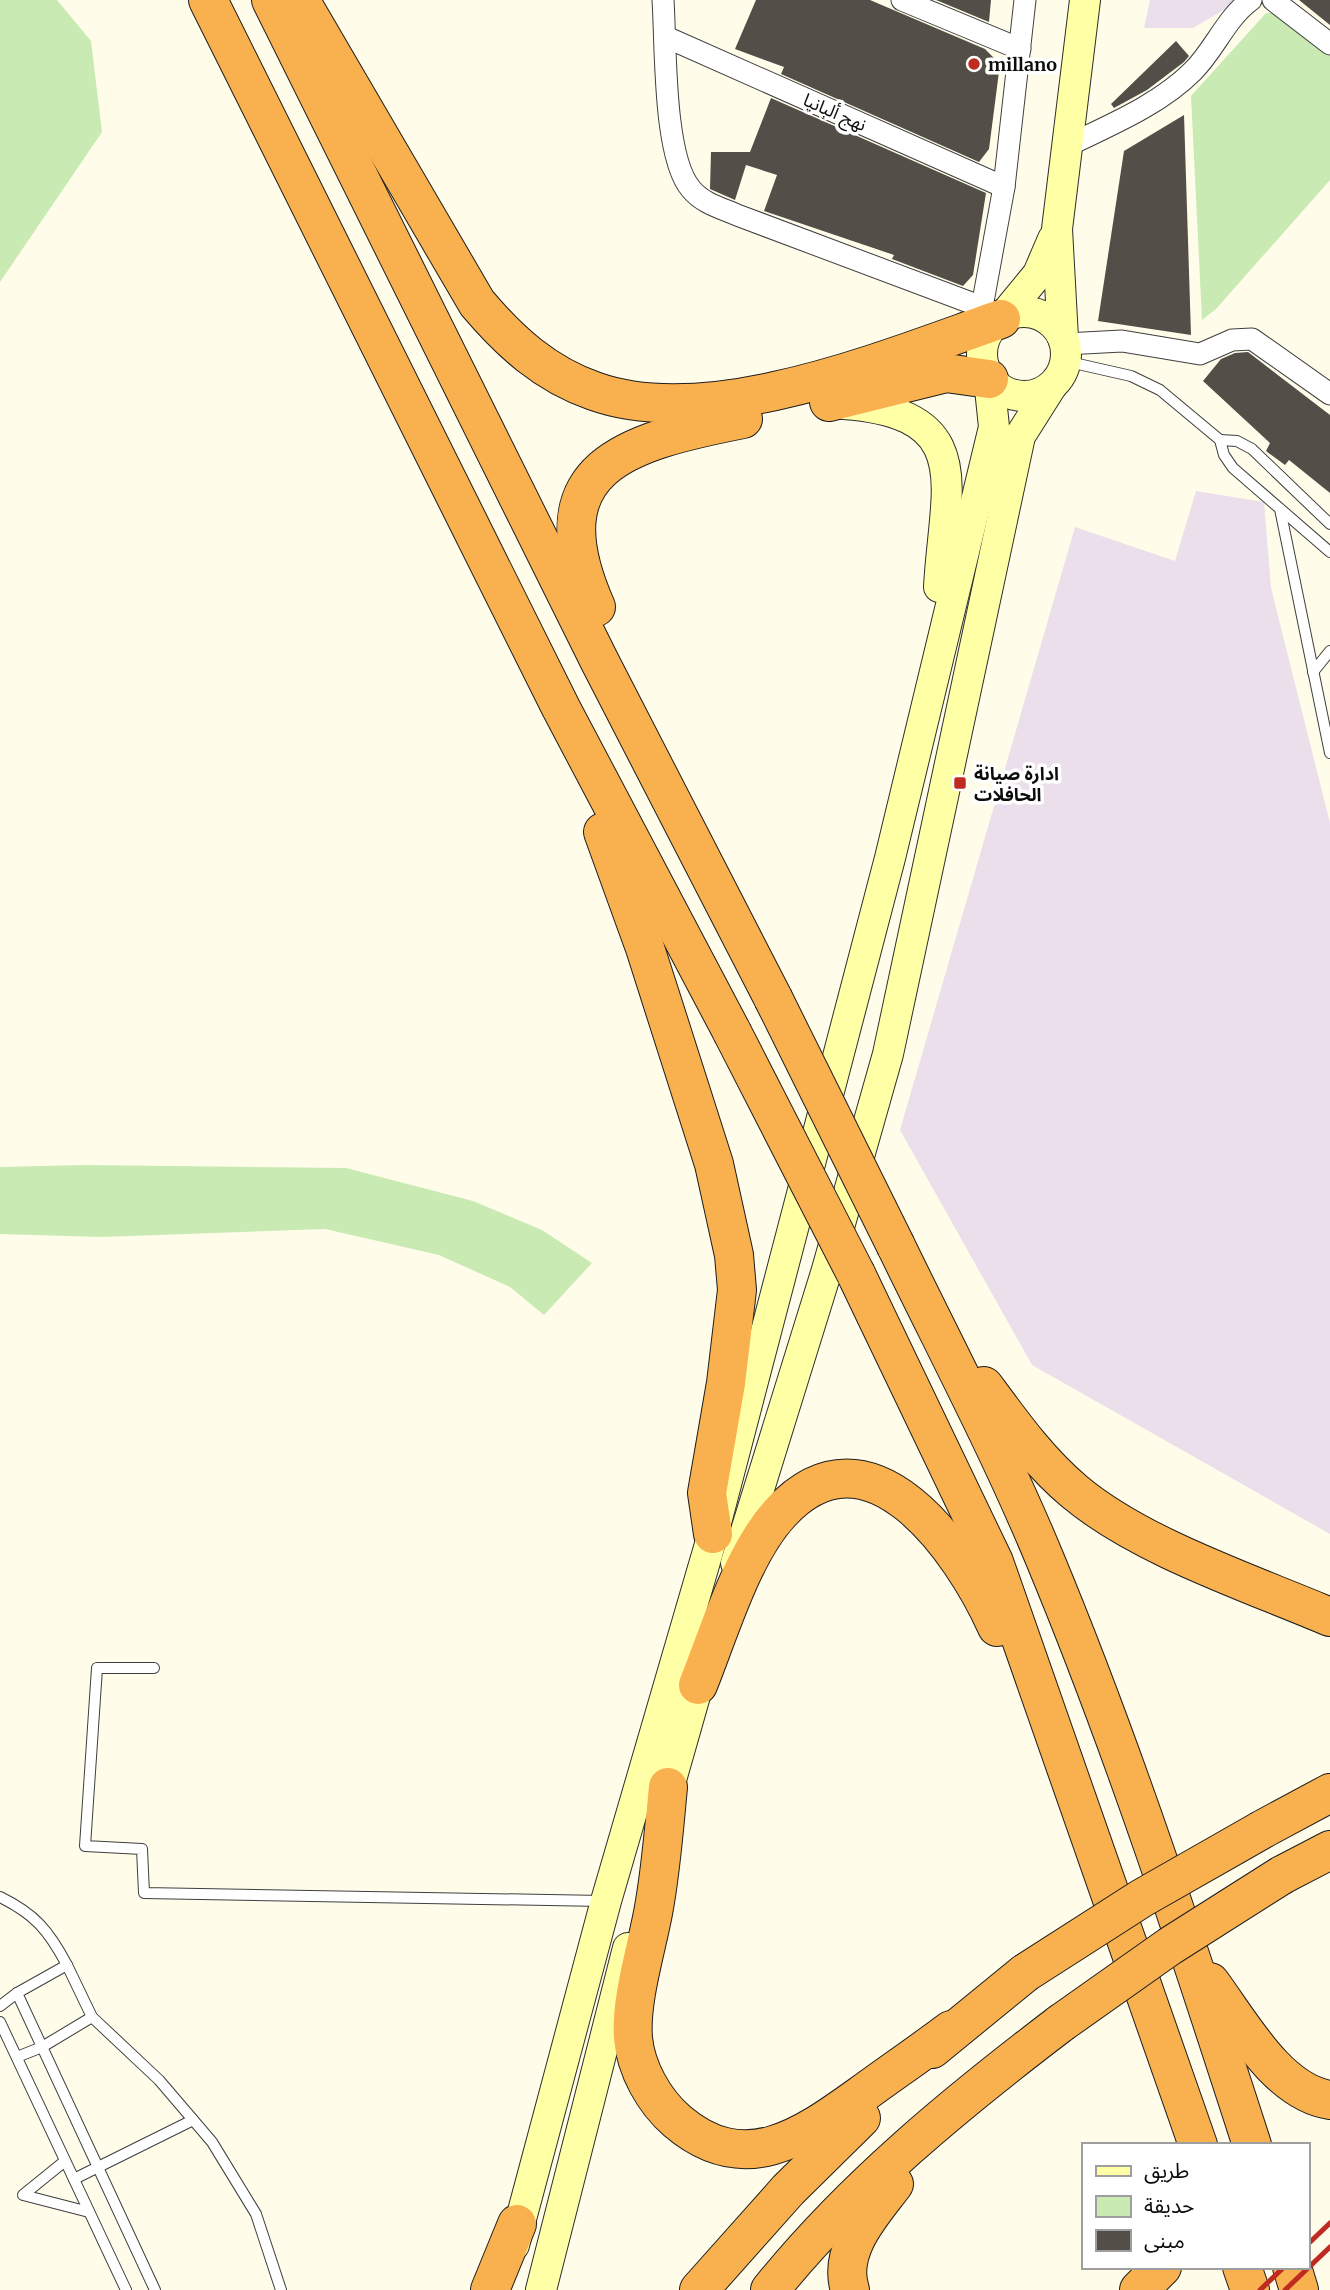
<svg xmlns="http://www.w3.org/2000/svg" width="1330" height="2290" font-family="Merriweather,'Noto Sans Arabic',serif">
<rect width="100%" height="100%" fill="#fffdea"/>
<g fill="#ebdfeb">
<path d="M1150,0H1241L1193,28H1144Z"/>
<path d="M1196,491L1264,502L1271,588L1330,823V1534L1032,1365L900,1130L1075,527L1175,561Z"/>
</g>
<g fill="#c9eab3">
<path d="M0,0H57L91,41L102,132L0,282Z"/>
<path d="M1266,13H1280L1330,56V180L1216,309L1202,320L1191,96Z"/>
<path d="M86,1165L346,1168L473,1201L542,1230L592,1263L544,1315L510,1287L439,1255L325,1229L102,1237L0,1234V1167Z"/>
</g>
<g fill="#544e48">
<path d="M756,0H870L985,49L1000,64L989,149L979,162L781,74L784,67L735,49Z"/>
<path d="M936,0H991L989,22Z"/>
<path d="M1299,0H1330V25Z"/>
<path d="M1176,41L1189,56L1184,62L1147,90L1114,108L1111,104Z"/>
<path d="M771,98L986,193L973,275L963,286L892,259L894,255L764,211L777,175L746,165L735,200L710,189L711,152H750Z"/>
<path d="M1184,115L1191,335L1098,321L1124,151Z"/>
<path d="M1248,352L1330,415V493L1289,460L1285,465L1266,451L1270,443L1203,381L1221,359L1235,353Z"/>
</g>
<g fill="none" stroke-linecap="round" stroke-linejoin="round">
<defs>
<g id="lane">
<path d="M1065,361L1131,376L1160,390L1220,440L1224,455L1233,468L1330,552"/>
<path d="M1220,440L1237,441L1252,449L1330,524"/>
<path d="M1280,509L1330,753"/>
<path d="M1313,672L1330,651"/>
<path d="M154,1668H97L85,1846L142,1849L144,1893L603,1901"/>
<path d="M0,1897C35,1914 49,1931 67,1965L17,1993L155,2290"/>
<path d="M67,1965L92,2017L159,2080L212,2142L256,2214L281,2290"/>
<path d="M0,2006L17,1993"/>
<path d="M0,2022L126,2290"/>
<path d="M17,2057L42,2047L92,2017"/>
<path d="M65,2161L23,2195L89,2212"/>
<path d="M74,2179L193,2120"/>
</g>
<g id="street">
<path d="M663,0C666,44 663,157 691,189C702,203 721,208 737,215L982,307L1001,319"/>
<path d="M902,0L1020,49"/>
<path d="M1273,0L1330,44"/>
<path d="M666,37L1004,187"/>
<path d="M1067,146C1110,125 1159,105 1193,71C1215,49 1226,18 1251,0"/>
<path d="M982,307L1004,187L1025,0"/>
<path d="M1065,344L1122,341L1200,354L1232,340L1252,339L1330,394"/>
</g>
<g id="secondary">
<circle cx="1024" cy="354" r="42"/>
<path d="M1001,319L1038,274L1053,239"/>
<path d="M1063,338L1057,229L1085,0"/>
<path d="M844,404C979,414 944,489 939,587"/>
<path d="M736,1563L826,1273L888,1054L1020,436L1051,387"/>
<path d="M663,1808L704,1664"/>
<path d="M514,2245L606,1901L713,1534L890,858L994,427L989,379"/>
<path d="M541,2290L628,1948"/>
</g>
<g id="highway">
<path d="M208,0L561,708L732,1032"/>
<path d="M271,0L600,662L773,998"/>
<path d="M300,0L477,303C510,342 545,374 594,391C710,433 889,358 1001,319"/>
<path d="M829,402L946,373L989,379"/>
<path d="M596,607C534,466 627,442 743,419"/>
<path d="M603,832L645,948L714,1164L734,1255L737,1290L726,1383L707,1493L713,1534"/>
<path d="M896,1246C946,1349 1000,1451 1044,1557C1124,1749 1188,1947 1252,2145"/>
<path d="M856,1274L994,1562L1198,2145"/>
<path d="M984,1386C1012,1424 1039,1462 1075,1492C1141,1547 1250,1583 1330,1617"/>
<path d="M698,1685C719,1633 742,1554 780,1513C869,1415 962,1549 997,1627"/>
<path d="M668,1787C664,1829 661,1871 653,1913C646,1950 630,2001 633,2038C636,2069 654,2101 677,2121C746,2180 805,2135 865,2092C894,2071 923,2051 951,2030"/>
<path d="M1263,1829L1330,1793"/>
<path d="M1282,1875L1330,1850"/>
<path d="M1210,1982C1240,2022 1277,2092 1330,2100"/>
<path d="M932,2049L1025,1973"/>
<path d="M1242,2267L1250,2290"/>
<path d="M1292,2267L1299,2290"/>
<path d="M490,2290L517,2224"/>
<path d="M699,2290L788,2190L861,2118"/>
<path d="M770,2290C853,2187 956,2103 1061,2023"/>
<path d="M850,2290C837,2250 872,2213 894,2184"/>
<path d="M1139,2290L1162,2267"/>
</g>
</defs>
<use href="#lane" stroke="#3f3f3f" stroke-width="12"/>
<use href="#street" stroke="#3f3f3f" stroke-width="23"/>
<use href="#secondary" stroke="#2e2e2e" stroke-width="32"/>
<use href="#highway" stroke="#1d1d1d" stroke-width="40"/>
<use href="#lane" stroke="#fff" stroke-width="10"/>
<use href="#street" stroke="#fff" stroke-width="21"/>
<use href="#secondary" stroke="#ffffa5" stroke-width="30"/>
<use href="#highway" stroke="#f9b04e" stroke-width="38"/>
<g stroke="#bf2b20" stroke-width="5">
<path d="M1307,2245L1330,2223"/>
<path d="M1260,2290L1284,2267"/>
<path d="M1285,2290L1330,2247"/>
</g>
<defs>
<g id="highway-bridge">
<path d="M773,998L896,1246"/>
<path d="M732,1032L856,1274"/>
<path d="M1025,1973L1142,1898L1263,1829"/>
<path d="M1061,2023L1170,1946L1282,1875"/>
</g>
</defs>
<use href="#highway-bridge" stroke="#1d1d1d" stroke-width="40" stroke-linecap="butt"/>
<use href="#highway-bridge" stroke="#f9b04e" stroke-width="38"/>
</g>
<g fill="#bf2b20" stroke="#fff" stroke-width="2.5">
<circle cx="974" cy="64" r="7"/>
<rect x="953" y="776" width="14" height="14" rx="3.5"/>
</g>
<g text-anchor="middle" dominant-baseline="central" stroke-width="7" stroke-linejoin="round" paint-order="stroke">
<g font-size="18" font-weight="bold" fill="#0c0c0c" stroke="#fff" text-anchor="start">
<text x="988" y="64">millano</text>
<text x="974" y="773">ادارة صيانة<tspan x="974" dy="21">الحافلات</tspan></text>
</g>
<g font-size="18" fill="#0c0c0c" stroke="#fff">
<text transform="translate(835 112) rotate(24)">نهج ألبانيا</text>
</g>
</g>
<rect x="1082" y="2143" width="228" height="126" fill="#ffffff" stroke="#9e9e9e" stroke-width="2"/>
<rect x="1096" y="2166" width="35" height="10" fill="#ffffa5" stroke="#9e9e9e" stroke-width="2"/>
<text x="1144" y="2178" font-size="21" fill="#0c0c0c">طريق</text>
<rect x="1096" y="2196" width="35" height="21" fill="#c9eab3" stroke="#9e9e9e" stroke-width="2"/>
<text x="1144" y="2213" font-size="21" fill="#0c0c0c">حديقة</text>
<rect x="1096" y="2230" width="35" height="21" fill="#544e48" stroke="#9e9e9e" stroke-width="2"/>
<text x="1144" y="2248" font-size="21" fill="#0c0c0c">مبنى</text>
</svg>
